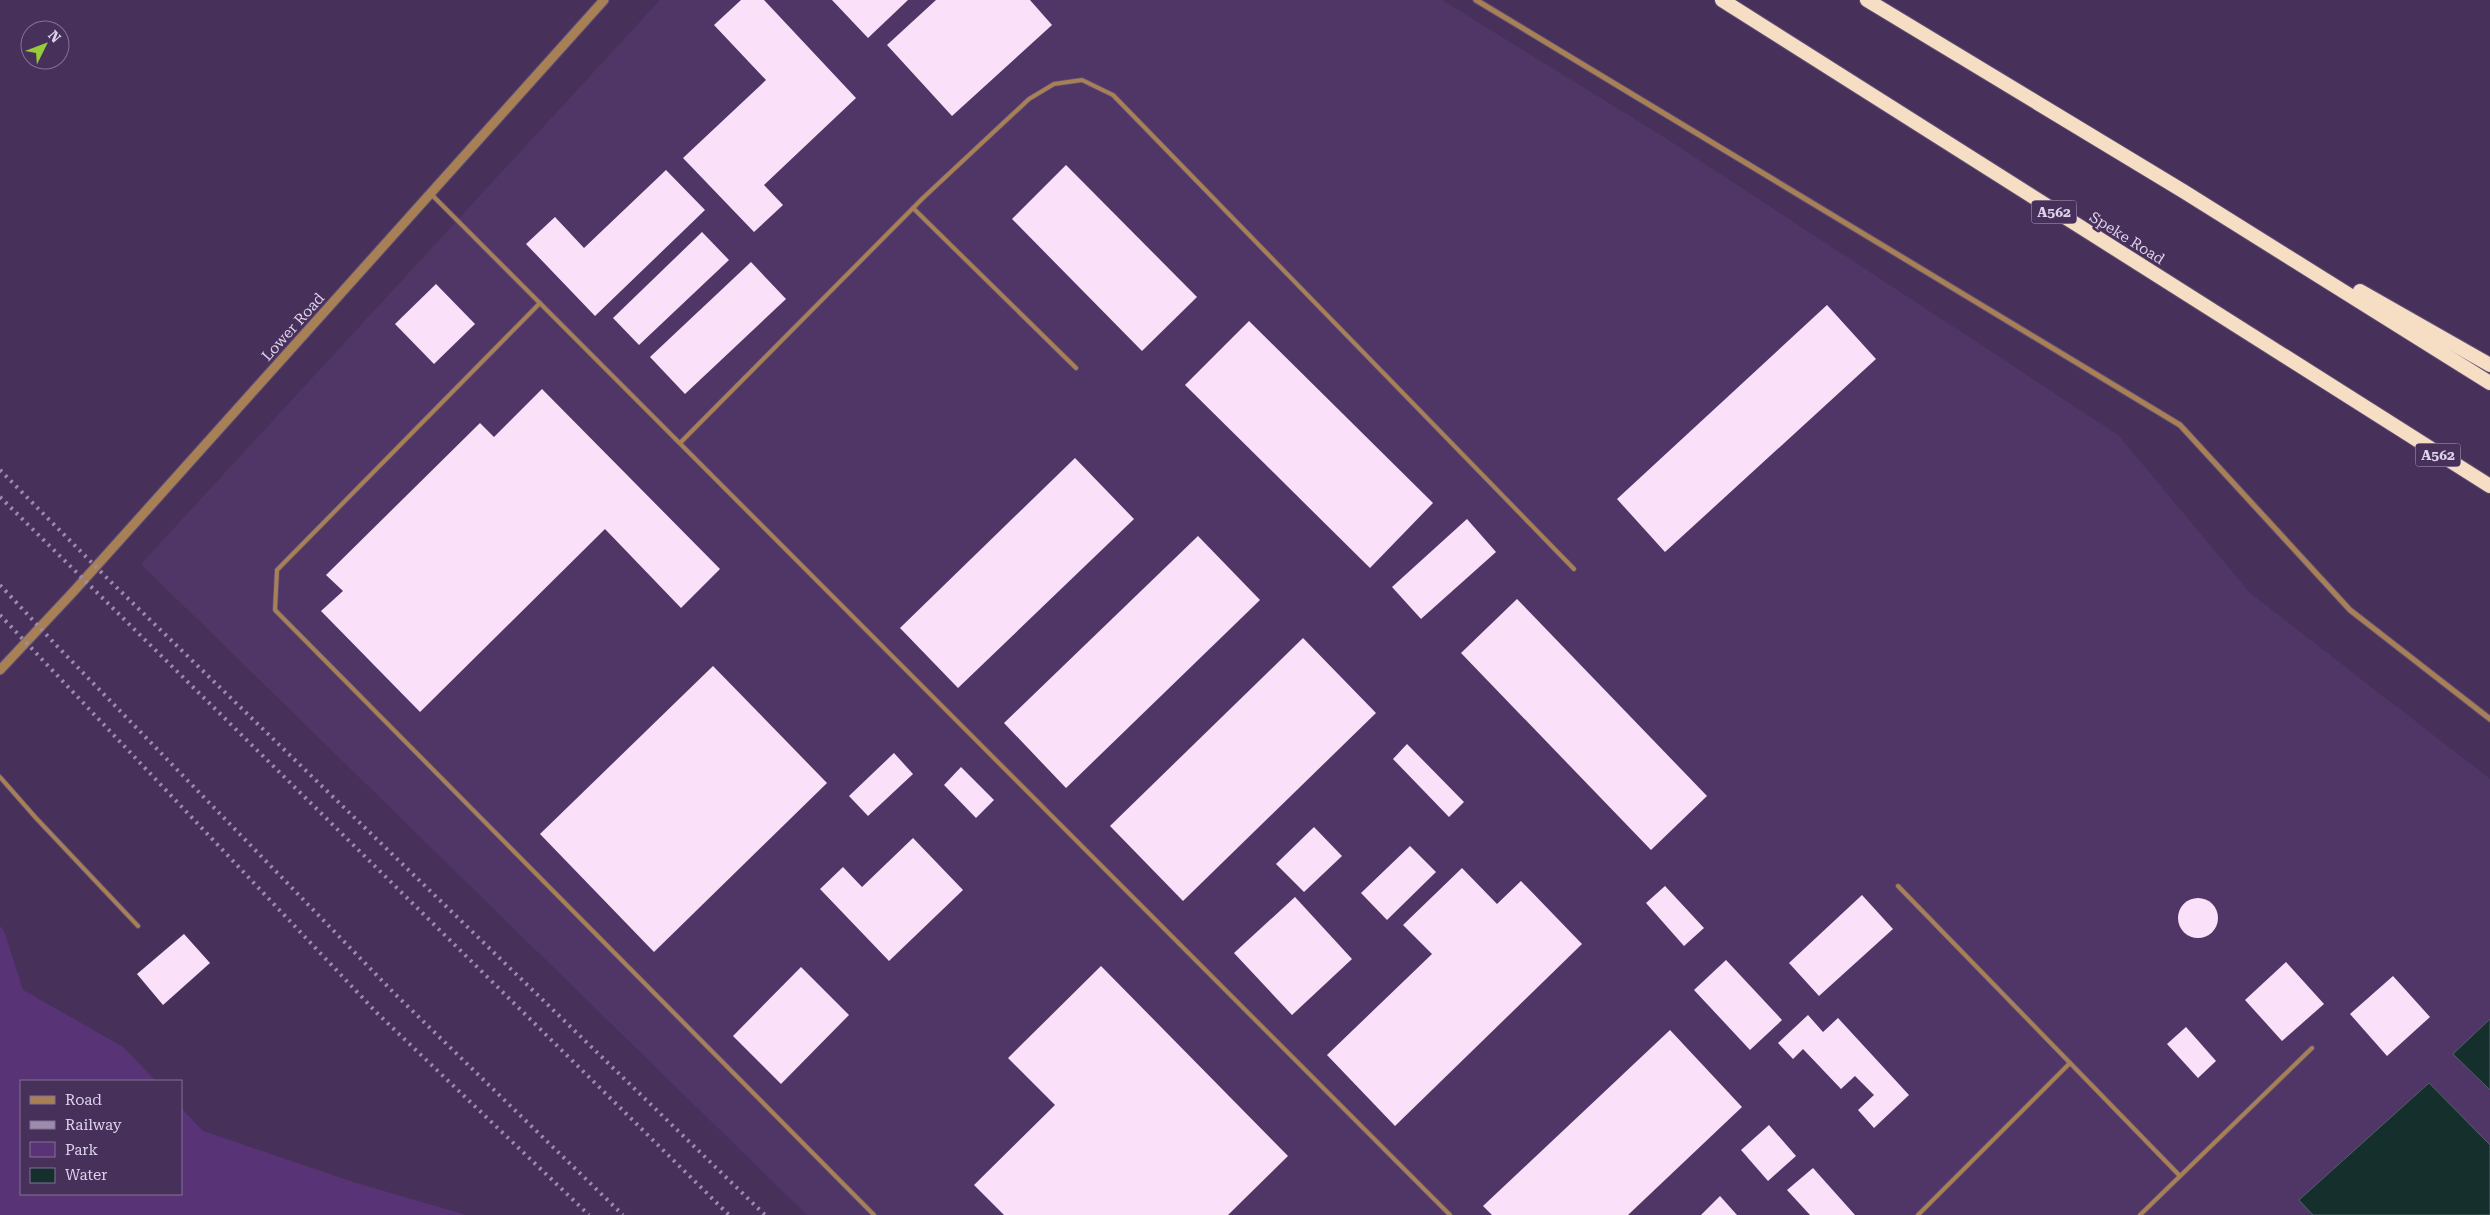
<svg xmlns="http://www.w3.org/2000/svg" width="2490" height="1215" font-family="'Roboto Serif',serif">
<rect width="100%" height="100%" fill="#47315b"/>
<path fill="#503667" d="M660,0H1442L1667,139L2118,435L2250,593L2490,779V1215H807L141,564Z"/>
<path fill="#583476" d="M0,926L4,931L23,990L123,1047L156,1081H21V1194H181V1108L203,1131L353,1182L466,1215H0Z"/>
<g fill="#142f2c" stroke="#516066">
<path d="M2490,1019V1090L2453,1054Z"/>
<path d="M2429,1083L2490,1145V1215H2313L2299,1200Z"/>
</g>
<g fill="#fbe0fa">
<path d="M741,0H764L856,98L764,185L783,205L754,232L683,158L766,80L714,25Z"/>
<path d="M832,0H908L868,38Z"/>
<path d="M936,0H1030L1052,25L952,116L887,45Z"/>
<path d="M1066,165L1197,297L1142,351L1012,219Z"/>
<path d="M666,170L705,210L595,316L526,244L555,217L584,248Z"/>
<path d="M702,232L729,260L639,345L613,318Z"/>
<path d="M751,262L786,299L685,394L650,357Z"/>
<path d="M436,284L475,324L434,364L395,324Z"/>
<path d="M1827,305L1876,359L1665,552L1617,499Z"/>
<path d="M1249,321L1433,503L1370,568L1185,385Z"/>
<path d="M542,389L720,569L681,608L605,529L420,712L321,611L343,591L326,575L480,423L494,437Z"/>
<path d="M1075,458L1134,519L958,688L900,628Z"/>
<path d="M1467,519L1496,552L1421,619L1392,587Z"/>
<path d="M1198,536L1260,600L1066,788L1004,723Z"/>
<path d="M1517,599L1707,796L1651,850L1461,653Z"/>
<path d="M1303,638L1376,713L1183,901L1110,826Z"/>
<path d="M713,666L827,783L654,952L540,834Z"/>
<path d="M1407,744L1464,802L1449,817L1393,759Z"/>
<path d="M894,753L913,774L868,816L849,796Z"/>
<path d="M961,767L994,800L976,818L944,785Z"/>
<path d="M1314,827L1342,856L1304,892L1276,864Z"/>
<path d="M913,838L963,890L889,961L820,889L843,867L862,887Z"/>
<path d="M1410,846L1436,872L1387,920L1361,893Z"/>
<path d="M1462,868L1497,904L1521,881L1582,944L1395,1126L1327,1055L1432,954L1403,925Z"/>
<path d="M1665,886L1704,928L1684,946L1646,903Z"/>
<path d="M1862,895L1893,929L1819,996L1789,963Z"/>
<path d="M1295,897L1352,959L1292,1015L1234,953Z"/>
<circle cx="2198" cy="918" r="20"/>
<path d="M184,934L210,963L163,1005L137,974Z"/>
<path d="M1726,960L1782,1020L1750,1050L1694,990Z"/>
<path d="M2286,962L2324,1004L2282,1041L2245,1000Z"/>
<path d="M1101,966L1288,1156L1228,1215H1004L974,1185L1055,1105L1008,1058Z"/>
<path d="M801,967L849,1015L781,1084L733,1036Z"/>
<path d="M2393,976L2430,1017L2387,1056L2350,1014Z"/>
<path d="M1808,1015L1823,1032L1838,1018L1909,1095L1874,1128L1858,1110L1874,1095L1855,1076L1841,1089L1803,1049L1793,1059L1778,1043Z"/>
<path d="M2186,1027L2216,1061L2198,1078L2167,1044Z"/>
<path d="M1670,1030L1742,1107L1628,1215H1492L1483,1206Z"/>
<path d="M1769,1125L1796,1156L1768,1181L1741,1150Z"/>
<path d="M1813,1168L1855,1215H1810L1787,1190Z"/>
<path d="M1720,1196L1737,1215H1701Z"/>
</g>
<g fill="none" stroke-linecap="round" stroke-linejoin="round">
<defs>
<g id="service">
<path d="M431,194L1450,1215"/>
<path d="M913,208L1076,368"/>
<path d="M540,303L277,570L275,610L874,1215"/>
<path d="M680,443L923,198L1029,99L1054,84L1082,80L1113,95L1574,569"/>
<path d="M0,777L36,818L138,926"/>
<path d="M1898,886L2180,1176"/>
<path d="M1918,1215L2070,1063"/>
<path d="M2140,1215L2312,1048"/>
</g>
<path id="minor" d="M1476,0L2180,425L2350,610L2490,719"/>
<path id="tertiary" d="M0,670L74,591L604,0"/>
<g id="trunk">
<path d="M1722,0L2490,486"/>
<path d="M1867,0L2183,191L2490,383"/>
<path d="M2360,291L2490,365"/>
</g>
</defs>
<use href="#service" stroke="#624e75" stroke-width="5.5"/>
<use href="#minor" stroke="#624e75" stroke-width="7"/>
<use href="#tertiary" stroke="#624e75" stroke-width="11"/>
<use href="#trunk" stroke="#624e75" stroke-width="16"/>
<use href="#service" stroke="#a78056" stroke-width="4"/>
<use href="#minor" stroke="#a78056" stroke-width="5"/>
<use href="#tertiary" stroke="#a78056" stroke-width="9"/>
<use href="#trunk" stroke="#f6dec4" stroke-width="14"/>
<g stroke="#9c8bac" stroke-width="4" stroke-dasharray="2.5 5" stroke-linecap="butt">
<path d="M0,470L111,582L765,1215"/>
<path d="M0,497L729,1215"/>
<path d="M0,585L57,646L395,994L623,1215"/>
<path d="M0,615L377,1013L589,1215"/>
</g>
</g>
<g text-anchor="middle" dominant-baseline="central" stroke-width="5" stroke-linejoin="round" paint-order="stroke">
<g fill="#47315b" stroke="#b1a2c0" stroke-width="1">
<rect x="2031.5" y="200.5" width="45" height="23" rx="4"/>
<rect x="2415.5" y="443.5" width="45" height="23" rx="4"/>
</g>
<g font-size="14" font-weight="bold" fill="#dfd2ec">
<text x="2054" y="212">A562</text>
<text x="2438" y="455">A562</text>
</g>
<g font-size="15" fill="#dfd2ec" stroke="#47315b">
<text transform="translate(2127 238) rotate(32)">Speke Road</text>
<text transform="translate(293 327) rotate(-48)">Lower Road</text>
</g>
</g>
<rect x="20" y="1080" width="162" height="115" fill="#47315b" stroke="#847195"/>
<rect x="30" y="1096" width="25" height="8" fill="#a78056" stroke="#847195"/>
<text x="65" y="1105" font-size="15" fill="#dfd2ec">Road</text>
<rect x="30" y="1121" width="25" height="8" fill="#9c8bac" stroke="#847195"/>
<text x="65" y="1130" font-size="15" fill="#dfd2ec">Railway</text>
<rect x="30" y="1142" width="25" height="15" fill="#583476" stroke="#847195"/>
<text x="65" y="1155" font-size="15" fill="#dfd2ec">Park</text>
<rect x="30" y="1168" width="25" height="15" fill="#142f2c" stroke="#847195"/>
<text x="65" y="1180" font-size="15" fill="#dfd2ec">Water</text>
<g transform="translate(45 45) rotate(48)"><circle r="24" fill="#47315b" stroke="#847195"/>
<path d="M0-4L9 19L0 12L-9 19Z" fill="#97cc38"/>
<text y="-8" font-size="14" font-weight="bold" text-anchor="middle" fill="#dfd2ec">N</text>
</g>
</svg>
